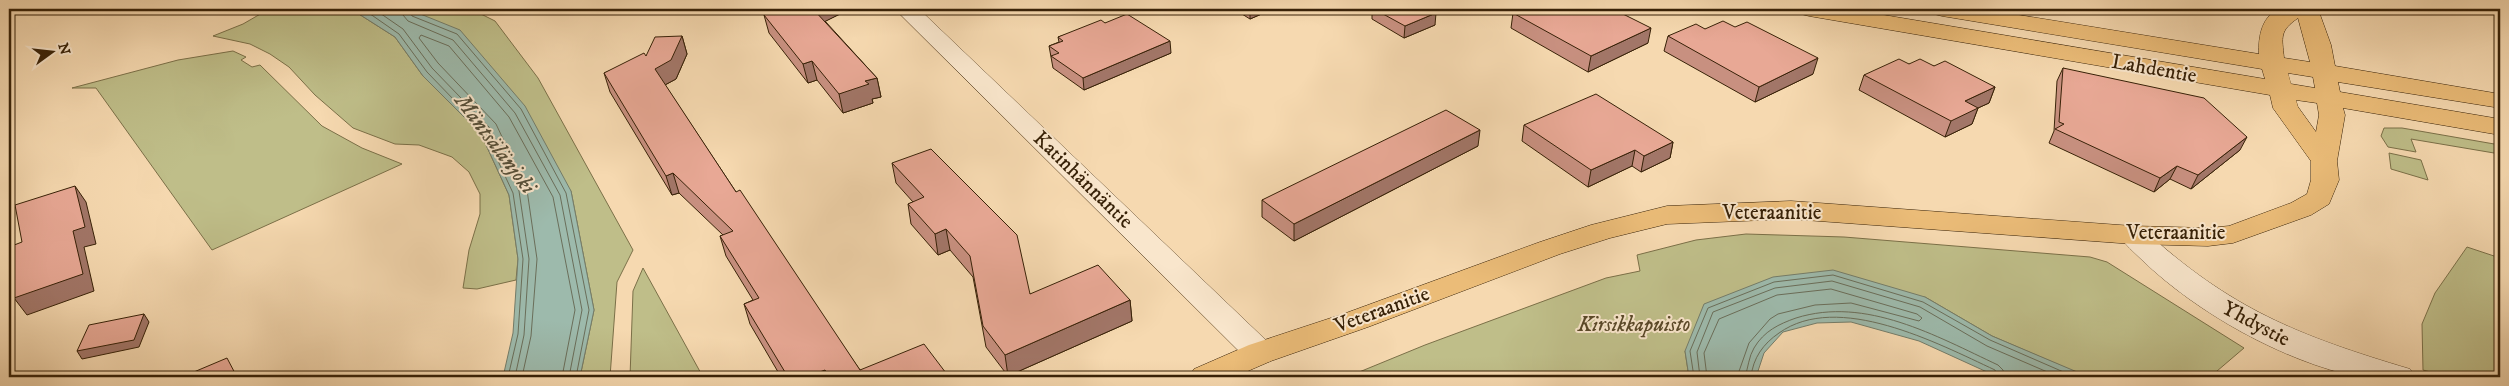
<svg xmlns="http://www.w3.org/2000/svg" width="2509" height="386" font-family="'IM FELL DW Pica',serif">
<rect width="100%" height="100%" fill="#f6d9b0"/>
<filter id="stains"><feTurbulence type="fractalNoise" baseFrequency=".004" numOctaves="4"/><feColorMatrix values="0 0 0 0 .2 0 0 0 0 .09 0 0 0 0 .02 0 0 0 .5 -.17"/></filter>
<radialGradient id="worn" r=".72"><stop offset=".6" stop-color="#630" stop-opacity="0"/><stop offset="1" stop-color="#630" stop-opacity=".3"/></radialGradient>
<g fill="#bfbe89" stroke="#7b7048">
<path d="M269,9H351L395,37L423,76L481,134L509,195L518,259L516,280L477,289L463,288L469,250L480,214V194L469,172L452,157L419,145L395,144L353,128L315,95L289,67L270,54L250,44L213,36L243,24Z"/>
<path d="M408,9H471L495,21L538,78L633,250L617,282L610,377H580L594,310L571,191Z"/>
<path d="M233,51L246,57L241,60L252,67L260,65L322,126L362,148L402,164L212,250L96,88H72L178,60Z"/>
<path d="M2384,128H2402L2500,145V154L2411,139L2416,152L2388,147L2381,136Z"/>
<path d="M2389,153L2421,160L2428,180L2391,169Z"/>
<path d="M1746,234L1844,237L2090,257L2107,262L2244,348L2210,377H2101L2073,371L1992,336L1925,297L1685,351L1689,377H1347L1425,345L1606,278L1640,271L1637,255L1696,240Z"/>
<path d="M2467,247L2500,258V377H2449L2423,370L2422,324L2435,293Z"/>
<path d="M643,268L703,377H630L633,291Z"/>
</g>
<g fill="#9dbaac" stroke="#747d6a">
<path d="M351,9H408L460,30L525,106L571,191L594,310L580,377H503L513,333L518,259L509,195L481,134L423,76L395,37Z"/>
<path d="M1833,270L1925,297L1992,336L2089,377H1998L1919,341L1851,322L1817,323L1783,332L1764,353L1756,377H1689L1685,351L1704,304L1773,277Z"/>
</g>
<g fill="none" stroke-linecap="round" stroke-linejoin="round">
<g stroke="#6a6e5a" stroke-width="1">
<path d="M363,9L399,34L427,72L484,131L513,193L523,259L518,334L508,377"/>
<path d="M374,9L403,29L432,68L489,127L519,191L529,259L524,335L515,377"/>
<path d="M402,9L403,15L408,21L453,40L515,113L560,195L582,310L569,377"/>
<path d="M409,9L412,16L457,34L521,109L566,193L589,310L576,377"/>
<path d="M522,377L531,336L537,259L527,190L496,124L438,63L419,38L421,35L449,46L509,117L553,197L575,310L562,377"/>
<path d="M1694,377L1690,351L1708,308L1774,282L1833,275L1923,302L1990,340L2075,377"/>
<path d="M1700,377L1697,352L1713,312L1775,288L1832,281L1920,307L1987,346L2059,377"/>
<path d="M1707,377L1704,353L1719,319L1777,295L1831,289L1917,314L1922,318L1919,321L1851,303L1815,305L1778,314L1770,319L1749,343L1737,377"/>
<path d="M1745,377C1748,368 1749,356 1754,348C1764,331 1779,324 1796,318C1866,296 1936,336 1998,365L2003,370L2004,377"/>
<path d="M1751,377C1753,358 1763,344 1779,333C1838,291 1937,343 1995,370L1998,377"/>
</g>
<defs>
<g id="minor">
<path d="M895,9H919L1271,345L1276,353L1271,361L1260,364L1249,361Z"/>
<path d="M2133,226L2143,229C2230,309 2299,336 2410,369L2415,377C2398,378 2375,380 2358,377C2283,361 2197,313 2142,260C2134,252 2125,245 2119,235L2123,229Z"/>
</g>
<path id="major" d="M1798,9H1848L2265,79L2262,69L1942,16L1934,14L1931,9H1982L2259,54C2258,37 2262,13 2282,9C2293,6 2307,9 2318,9L2331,45L2335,66L2500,94V108L2338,82L2340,92L2500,119V135L2343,108L2345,115L2337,161L2339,180L2329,204L2311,215L2233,243L2208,246L2133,244L1791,219L1667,224L1610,238L1560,254L1368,327L1271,361L1234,377H1189L1194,369L1249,345L1346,313L1540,242L1591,225L1667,206L1791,201L2133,226L2208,228L2229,226L2291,203L2307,194L2311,180V161L2273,108L2270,95L1809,16L1801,14ZM2298,18L2310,62L2284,58C2282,37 2279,31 2298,18ZM2288,73L2313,77L2315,88L2291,84ZM2296,100L2317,103L2319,115L2316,132L2298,107Z"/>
</defs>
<use href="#minor" stroke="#674f31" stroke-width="1"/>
<use href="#major" stroke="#372107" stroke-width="1"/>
<use href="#minor" fill="#f9e6cc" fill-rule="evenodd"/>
<use href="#major" fill="#ebbc78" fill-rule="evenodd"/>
</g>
<g fill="#c89080" stroke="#372107">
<path d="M777,9H842V13L825,21L877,78L881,97L872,99L873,103L843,113L817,80L808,83L769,33L764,15Z"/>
<path d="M1234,9H1273L1250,19Z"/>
<path d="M1363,9H1428L1435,25L1404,38L1372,19V14Z"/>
<path d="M1513,13L1648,43L1588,72L1511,28Z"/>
<path d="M1105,23L1171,53L1084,90L1053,68L1049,46L1059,42L1058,37Z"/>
<path d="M1705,29L1813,74L1755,102L1664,51L1668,36Z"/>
<path d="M682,36L687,54L676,79L665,85L736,192L860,370L949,377H781L750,324L744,304L753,300L726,256L720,236L723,235L679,193L672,195L610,92L604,73L646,56Z"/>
<path d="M1909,64L1934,66L1995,87L1989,103L1978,108L1972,124L1945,137L1859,90L1864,75Z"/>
<path d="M2063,68L2240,150L2191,189L2170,179L2154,192L2049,143L2054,131L2057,81Z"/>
<path d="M1524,125L1673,142L1670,158L1641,172L1632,166L1588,187L1522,141Z"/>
<path d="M1478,146L1294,241L1262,217V200Z"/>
<path d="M892,163L1030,294L1130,300L1132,321L1008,376L986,347L973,277L950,250L938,255L911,224L908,204L913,202L896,183Z"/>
</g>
<g fill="#a27668" stroke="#372107">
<path d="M813,9H842V13L816,26Z"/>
<path d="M1250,9H1273L1250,19Z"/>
<path d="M1436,13L1435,25L1404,38L1405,26Z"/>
<path d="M1651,28L1648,43L1588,72L1591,56Z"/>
<path d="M682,36L687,54L676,79L661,87L655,69Z"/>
<path d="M1170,41L1171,53L1084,90L1083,78Z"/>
<path d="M1818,58L1813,74L1755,102L1759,87Z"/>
<path d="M812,61L817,80L808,83L803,64Z"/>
<path d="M877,78L881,97L872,99L873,103L843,113L839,94L865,81Z"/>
<path d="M1995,87L1989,103L1978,108L1972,124L1945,137L1951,121L1965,101Z"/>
<path d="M1480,130L1478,146L1294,241V224Z"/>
<path d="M2247,137L2240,150L2191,189L2198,175Z"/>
<path d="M1673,142L1670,158L1641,172L1644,156Z"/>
<path d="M1635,150L1632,166L1588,187L1591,170Z"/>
<path d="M2177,166L2170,179L2154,192L2160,178Z"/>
<path d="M673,173L679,193L672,195L666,176Z"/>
<path d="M75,186L86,202L96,244L84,247L94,291L27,315L14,298L73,231Z"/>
<path d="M946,229L950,250L938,255L935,234Z"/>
<path d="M1130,300L1132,321L1008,376L1005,355Z"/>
<path d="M144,314L149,322L139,347L82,359L77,351Z"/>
<path d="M825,370L827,377H806Z"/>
</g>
<g fill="#e8a895" stroke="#372107">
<path d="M777,9H813L877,78L865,81L869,84L839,94L812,61L803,64L764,15Z"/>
<path d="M1374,9H1428L1436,13L1405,26Z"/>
<path d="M1524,9H1613L1651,28L1591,56L1513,13Z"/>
<path d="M1127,14L1170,41L1083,78L1051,56L1059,53L1049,46L1063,41L1058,37L1101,20L1105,23Z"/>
<path d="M1723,21L1735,27L1747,22L1818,58L1759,87L1668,36L1696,24L1705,29Z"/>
<path d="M682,36L671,60L655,69L736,192L740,190L860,370L924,344L949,377H830L825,370L806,377H788L744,304L759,298L720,236L733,231L673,173L666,176L604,73L644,53L646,56L655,37Z"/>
<path d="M1899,59L1909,64L1920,59L1934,66L1945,61L1995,87L1965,101L1978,108L1951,121L1864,75Z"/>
<path d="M2063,68L2204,98L2247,137L2198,175L2177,166L2160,178L2055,129L2064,124L2059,122Z"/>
<path d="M1596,94L1673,142L1644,156L1635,150L1591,170L1524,125Z"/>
<path d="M1446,110L1480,130L1294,224L1262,200Z"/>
<path d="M931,149L1017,235L1030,294L1098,265L1130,300L1005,355L983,326L970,256L946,229L935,234L908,204L924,197L892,163Z"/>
<path d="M75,186L85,227L73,231L83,274L14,298L9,264V247L22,242L15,205Z"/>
<path d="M144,314L134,340L77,351L89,325Z"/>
<path d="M227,358L237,377H182Z"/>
</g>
<g text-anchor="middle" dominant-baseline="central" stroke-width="4" stroke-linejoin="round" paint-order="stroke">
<g font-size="21" fill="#372107" stroke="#f9e6cc">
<text transform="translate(2154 69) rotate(10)">Lahdentie</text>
<text transform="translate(1083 180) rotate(44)">Katinhännäntie</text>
<text x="1772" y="213">Veteraanitie</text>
<text x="2176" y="233">Veteraanitie</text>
<text transform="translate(1382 310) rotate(-20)">Veteraanitie</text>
<text transform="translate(2256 324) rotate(28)">Yhdystie</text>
</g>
<g font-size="21" font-style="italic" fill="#594828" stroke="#f9e6cc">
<text x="1634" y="325">Kirsikkapuisto</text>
</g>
<g font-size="22" font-style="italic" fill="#564f39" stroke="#f9e6cc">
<text transform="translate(495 144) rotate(53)">Mäntsälänjoki</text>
</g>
</g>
<rect width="2509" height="386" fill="none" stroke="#f6d9b0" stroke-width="30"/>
<rect x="10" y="10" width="2489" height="366" fill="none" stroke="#372107" stroke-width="2.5"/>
<rect x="15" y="15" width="2479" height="356" fill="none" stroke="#372107"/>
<g transform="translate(52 52) rotate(75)" stroke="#f9e6cc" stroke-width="4" paint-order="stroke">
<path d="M0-4L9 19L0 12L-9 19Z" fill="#372107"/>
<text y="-8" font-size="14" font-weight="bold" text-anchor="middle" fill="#372107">N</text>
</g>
<rect width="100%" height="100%" filter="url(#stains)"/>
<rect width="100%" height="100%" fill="url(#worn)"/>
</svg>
